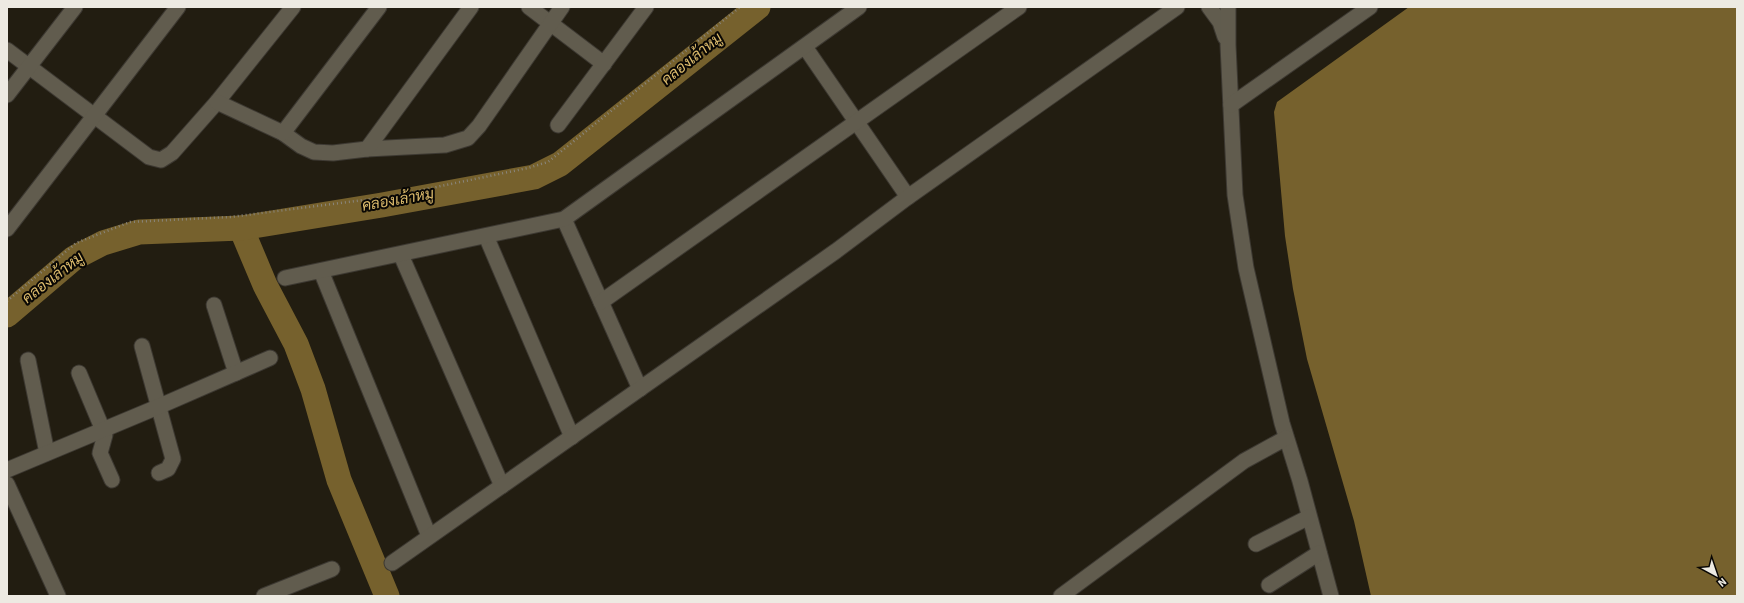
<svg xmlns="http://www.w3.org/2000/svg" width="1744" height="603" font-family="'Source Sans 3',Sarabun,sans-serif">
<rect width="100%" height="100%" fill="#221d11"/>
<path fill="#76612d" d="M1409,7H1737V596H1371L1354,521L1307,359L1293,289L1285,236L1274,112L1277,102Z"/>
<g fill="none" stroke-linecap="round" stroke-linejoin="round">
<g stroke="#76612d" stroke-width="25">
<path d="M241,228L265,285L296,344L313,389L339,480L387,596"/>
<path d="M7,315L74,258L103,243L139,232L241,228L382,205L534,177L560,164L758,7"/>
</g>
<defs>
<g id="minor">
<path d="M529,7L604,64"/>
<path d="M1209,7L1220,22L1225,37"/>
<path d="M1228,7V45L1235,195L1246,268L1282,423L1300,481L1331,596"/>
<path d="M805,47L908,197"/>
<path d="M7,50L149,157L161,160L172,153L217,102L293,7"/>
<path d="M7,95L75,7"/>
<path d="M217,102L283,133L301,146L314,152L333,153L367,149L445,145L468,138L479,126L562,7"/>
<path d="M1231,105L1370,7"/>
<path d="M558,125L646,7"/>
<path d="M283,133L379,7"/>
<path d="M367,149L471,7"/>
<path d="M564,219L640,389"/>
<path d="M7,229L178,7"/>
<path d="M486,236L572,437"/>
<path d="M401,255L502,486"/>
<path d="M321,271L429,536"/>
<path d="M285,278L564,219L859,7"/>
<path d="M601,302L1019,7"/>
<path d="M214,305L236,373"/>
<path d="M142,346L173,459L168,469L159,473"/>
<path d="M28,360L47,453"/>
<path d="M79,373L105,435L100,453L112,480"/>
<path d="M7,470L160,406L270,358"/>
<path d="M7,484L58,596"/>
<path d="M1256,544L1309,517"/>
<path d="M392,563L836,251L908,197L1177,7"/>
<path d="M1269,585L1319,553"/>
<path d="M264,596L332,569"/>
<path d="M1061,596L1244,461L1286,438"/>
</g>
</defs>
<use href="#minor" stroke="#3d3932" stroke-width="17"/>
<path stroke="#8a867c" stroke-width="2.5" stroke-dasharray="1 3" stroke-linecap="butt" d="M7,301L76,243L130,222L230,217L388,197L528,168L548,162L740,7"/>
<use href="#minor" stroke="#615c4e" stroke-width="15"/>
</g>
<g text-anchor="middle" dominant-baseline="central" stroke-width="4" stroke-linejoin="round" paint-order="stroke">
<g font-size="15" font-style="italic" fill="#ddbc6d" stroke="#090704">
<text transform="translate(692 59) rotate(-39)">คลองเล้าหมู</text>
<text transform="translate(398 200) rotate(-10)">คลองเล้าหมู</text>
<text transform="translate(53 278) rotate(-38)">คลองเล้าหมู</text>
</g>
</g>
<rect width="1744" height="603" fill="none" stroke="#edeae2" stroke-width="16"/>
<g transform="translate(1716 575) rotate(140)" stroke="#090704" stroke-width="3" paint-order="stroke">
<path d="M0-3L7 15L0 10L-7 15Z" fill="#edeae2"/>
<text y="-6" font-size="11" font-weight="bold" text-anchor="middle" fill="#edeae2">N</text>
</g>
</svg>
